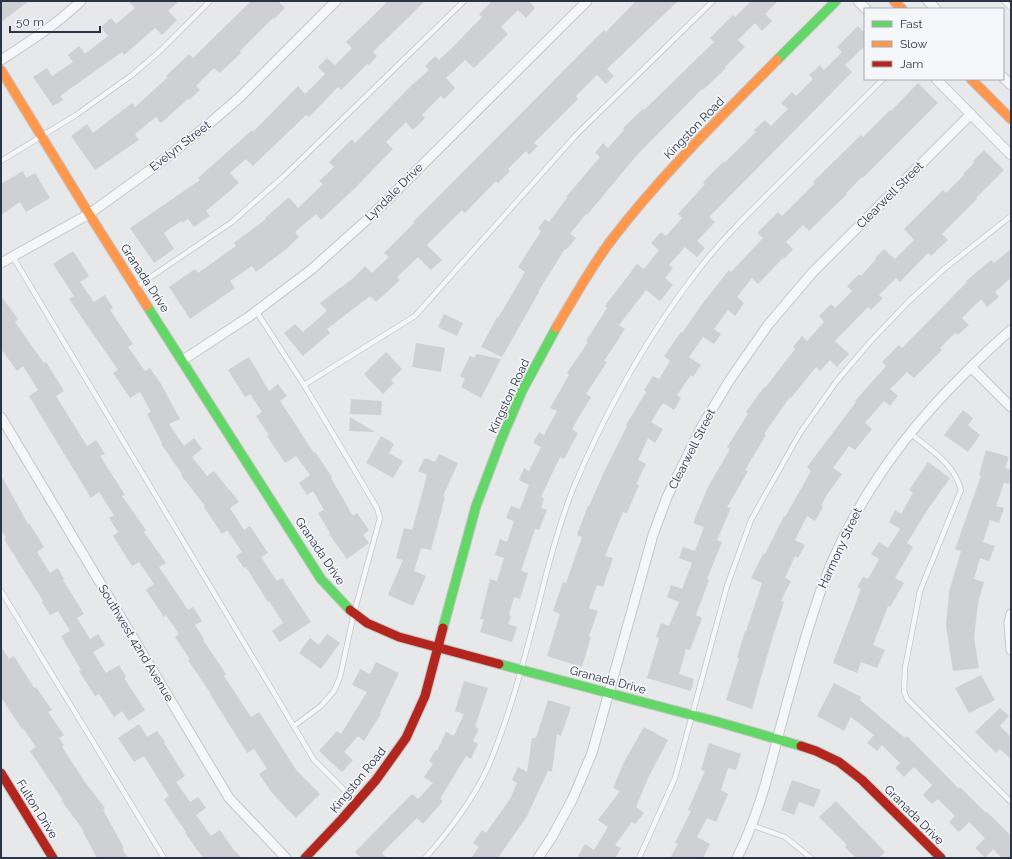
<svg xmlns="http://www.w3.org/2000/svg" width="1012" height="859" font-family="Raleway,sans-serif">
<rect width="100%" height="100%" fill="#e6e8ea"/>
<g fill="#ced0d3">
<path d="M1,1H29L1,22Z"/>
<path d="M128,1H179L168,11L177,20L162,35L155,28L124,55L122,52L60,96L63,100L53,106L33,77L47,68L52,76L73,62L68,55L79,46L85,54L108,36L101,27L111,18L116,24L135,8Z"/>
<path d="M251,1H278L285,8L274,19L273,18L240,51L241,53L220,73L214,68L196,86L200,90L189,100L188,99L161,123L156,117L135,134L139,140L95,170L71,136L87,124L93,133L132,103L135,107L168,77L166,76L189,54L193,58Z"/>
<path d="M388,1H425L373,52L377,56L369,65L367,64L341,90L338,87L309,117L306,115L253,166L246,159L230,173L239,183L206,211L210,216L194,227L188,219L183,223L181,221L164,233L174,249L154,263L130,228L200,180L198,178L252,130L253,132L298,86L305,94L325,74L318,67L327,58L335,65L352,48L346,42Z"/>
<path d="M492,1H529L535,8L526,18L518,10L501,27L508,34L474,68L465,60L446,78L455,88L444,99L441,96L422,115L425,118L413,130L406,122L386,142L393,149L355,188L321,220L316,214L295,232L299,237L285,250L256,272L252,266L230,281L235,288L190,319L169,287L195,269L198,273L236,246L234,243L266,219L265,218L289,197L298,208L323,184L319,181L334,167L329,162L352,139L355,143L412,85L429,70L425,66L435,56L439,60L453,47L482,17L479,14Z"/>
<path d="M636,1H678L607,69L614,76L606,84L597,75L576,96L578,99L534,143L538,146L529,155L526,151L508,169L510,171L498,183L496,181L465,213L462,210L427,245L442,260L431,270L418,257L397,277L400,280L376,302L370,296L327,329L330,333L303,356L284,333L295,324L303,332L327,311L320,303L352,279L365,266L372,273L389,257L384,253L414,223L413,222L586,48L604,30L606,32Z"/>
<path d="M751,1H778L765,14L772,21L762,31L755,23L738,40L745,47L725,67L726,68L703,90L702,89L637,155L587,215L586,214L570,234L576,238L566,250L565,249L538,292H539L502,357L481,347L497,317L498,318L525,272L518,267L541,231L538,228L545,219L549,222L567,198L566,197L600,157L595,153L603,143L608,148L624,130L623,128L643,109L644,110L714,42L710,38L733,15L735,17Z"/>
<path d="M858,26L865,33V46L845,65L852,72L798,127L709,217L715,222L697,241L705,248L697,257L685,247L669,265L673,268L665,278L673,285L660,301L646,290L619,325L625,329L604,361L607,362L586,394L591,397L572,429L578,433L564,459L560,457L541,497L544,499L541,508L547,510L539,530L535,529L521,571L528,573L520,599L514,597L509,615L511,616L508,624L517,627L512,642L480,632L484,620L480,619L490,579L497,581L504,558L495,555L500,539L507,542L514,521L506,518L511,506L520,509L529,485L519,480L524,468L529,471L541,447L533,443L539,432L544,435L557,411L550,408L569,375L567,373L588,342L586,341L607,308L605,306L637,264L644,269L659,250L651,243L661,232L666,236L682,218L678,214L705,184L703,182L723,162L724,163L756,132L754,130L765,120L771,126L788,109L781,103L792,92L796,96L813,79L809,75L820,65L824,70L842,52L837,47Z"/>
<path d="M918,83L938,103L863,178L862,177L846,193L847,194L809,231L803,225L786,242L793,249L784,259L783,258L758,284L752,278L737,297L744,303L735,316L728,310L714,329L721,334L714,344L703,337L689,357L701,365L693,377L691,375L677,395L681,398L674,410L663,403L651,422L663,429L655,443L648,438L638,460L646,464L636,484L639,485L627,513L623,512L605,556L613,558L603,587L597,585L589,608L598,611L589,636L591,637L582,667L547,656L560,614L553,611L563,582L566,583L582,537L577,535L588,506H589L605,470L627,426L626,425L646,392L644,390L653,376L659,379L670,361L664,356L681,332L682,333L703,303L729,270L731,272L763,238L757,233L778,212L782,216L814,184L813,182L861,135L863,137L890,110L891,111Z"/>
<path d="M984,150L1004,170L976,198L977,199L942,234L948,240L931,256L928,253L900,282L896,278L879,295L883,298L871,310L868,307L835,341L849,354L837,367L830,360L820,371L816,367L791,398L790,397L764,434L766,435L745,470L748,471L727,507L731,508L717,540L722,542L707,579L709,580L696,615L702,618L690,650L686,649L679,674L694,679L691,691L647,678L659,638L656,637L661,623L669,626L679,602L667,597L671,585L682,589L692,563L679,558L683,547L695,551L704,527L693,523L708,487L730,449L727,447L748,414L746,412L764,387L765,388L795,349L793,347L802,336L807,341L824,322L819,316L831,304L835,308L852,291L847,286L859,274L861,276L876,259L875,258L884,249L895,259L914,240L904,229L943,190L946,193L964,175L963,174L974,163L973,161Z"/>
<path d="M23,171L26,178L35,173L50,198L26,212L20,202L1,215V184Z"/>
<path d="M1011,249V278L995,292L999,297L987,307L981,299L962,318L969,325L958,335L955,333L940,348L942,350L914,378L907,372L890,389L898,396L890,406L884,401L865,423L872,429L855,450L849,446L833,468L842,474L828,493L821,506L823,507L815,521L807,516L795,540L805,545L798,558L795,556L785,578L791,581L781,601L784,602L772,639L752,709L726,700L739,658H737L745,631H746L762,583L751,578L763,554H765L784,516L785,517L811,471L807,467L856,402L855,401L886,366L882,362L899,345L902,348L967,282L966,281L991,260L994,263Z"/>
<path d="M73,251L89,276L80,282L94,302L105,295L113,308L110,310L133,344L128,347L145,371L150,368L161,384L180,419L169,424L184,446L194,438L202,449L192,457L207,476L214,471L229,490H230L239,502L230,508L244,530L250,526L268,553L261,557L277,581L282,578L311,622L280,642L272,631L283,623L269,601L268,602L246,567L244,568L236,556L242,552L227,530L222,534L204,507L205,506L181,475L182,474L161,444L162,443L147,414L151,412L140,392L130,398L113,373L118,370L69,299L74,296L53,264Z"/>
<path d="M1,296L18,319L15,322L44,363L46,362L64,391L56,396L87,446L96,440L105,454L100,456L125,495L122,496L146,530L144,532L166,563L159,567L188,610L193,607L202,621L195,625L204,639L203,640L226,674L224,676L251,717L259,712L297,771L320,794L296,818L272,793L259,774L267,769L254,749L247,753L210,694H211L188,660L190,659L175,637L179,634L166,615L164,617L146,590L154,584L139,562L132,566L113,536L118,532L109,518L114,515L99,492L91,498L29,396L38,390L23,366L17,371L1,349Z"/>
<path d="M444,314L463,323L457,336L438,327Z"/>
<path d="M416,343L445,348L441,372L412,367Z"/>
<path d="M386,352L402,369L391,380L394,383L383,394L364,374Z"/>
<path d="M477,354L501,359L481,398L461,387L465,379L460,376L470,356L474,358Z"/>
<path d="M249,357L269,391L278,384L287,396L280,401L288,413L314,453L315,452L332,477L331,478L353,516L357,513L369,530L363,535L369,543L347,559L329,534L330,533L318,513L324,510L313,491L307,495L299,483L310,475L296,456L285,463L267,436L269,435L256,416L262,412L250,394L245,397L228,370Z"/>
<path d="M351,399L382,401L381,415L350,414Z"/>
<path d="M963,410L973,418L968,425L980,435L968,452L944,435Z"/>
<path d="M350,417L375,432L349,431Z"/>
<path d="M381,436L394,444L389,453L403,461L393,478L366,463Z"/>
<path d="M986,450L1009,457L1005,468L1011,470V476L1009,484L1004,483L996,506L1004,508L999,523L990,520L983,542L995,546L989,561L980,558L974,579L984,582L978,603L974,638L979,668L953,671L946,625L949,592L961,551L955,549L981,476L979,475Z"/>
<path d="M439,454L458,463L443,496L445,497L431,550L421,548L414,571L426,576L413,606L388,595L403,560L396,558L404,528L412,530L427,475L418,471L424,459H428L435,462Z"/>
<path d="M928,462L950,478L928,509L907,543L913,547L895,578L904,583L890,607L888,606L873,645L885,650L877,668L861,662L857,673L833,663L861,589L857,587L863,577L868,579L879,559L871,554L879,542L888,548L900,529L889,522L895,510L901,514L913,493L909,490Z"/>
<path d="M1,475L28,524L29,523L44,547L37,552L50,573L58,568L64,579L63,580L84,614L77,618L90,639L98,634L105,645L93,652L106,673L119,665L126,677L124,678L145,710L129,721L122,711L114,717L99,694L95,696L79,671L81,670L61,636L70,631L58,611L50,615L42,602L43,601L4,539L6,538L1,530Z"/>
<path d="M327,634L340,643L321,669L299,653L310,638L319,645Z"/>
<path d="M1,646L9,659L14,656L34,688L36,687L52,710L48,712L64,735L59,738L64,745L62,747L85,782L105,808L103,810L124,848L122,849L128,858H97L83,832L84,831L61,800L62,799L30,751L36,747L23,728L22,729L1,697Z"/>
<path d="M376,662L399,673L380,713L381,714L364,741L358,736L344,752L353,760L342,772L319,751L337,731L341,734L367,692L352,685L360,669L370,674Z"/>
<path d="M981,675L995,700L969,713L955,688Z"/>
<path d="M464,681L488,688L475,727L479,729L473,741L478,744L471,759L466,756L440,799L443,801L423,824L417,818L382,853L387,858H361L355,852L412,794L418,799L433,783L424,777L433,764L429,761L436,750L437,751L446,732L454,736L464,714L455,711Z"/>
<path d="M834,683L861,697L860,700L905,738L907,736L959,789L960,787L986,813L987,812L1011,836V858H1002L993,849L985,858L975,848L985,838L969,822L959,832L949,822L955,816L938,799L932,804L923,795L932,785L914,767L904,777L895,768L900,763L882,745L877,751L867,743L874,735L851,717L844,731L817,716Z"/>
<path d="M548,700L571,707L561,736L557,734L552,771H548L527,816L498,858H471L479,847L473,843L482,830L486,833L510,799L517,783L512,780L518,767L527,772L532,738H536Z"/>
<path d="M1000,708L1009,716L1000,726L1011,737V759L1000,749L996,753L975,732Z"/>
<path d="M139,724L147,737L157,731L165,742L164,743L185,776L176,782L190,802L198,797L206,808L196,815L211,836L220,830L233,849L242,858H203L185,833L186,832L164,800L169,796L144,756L134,762L118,738Z"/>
<path d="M644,727L668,740L648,778L636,807L644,813L635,824L632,822L615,845L621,848L615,858H577L585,844L594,850L608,827L598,820L620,791L613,788L624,762Z"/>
<path d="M709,743L741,754L736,770L728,768L721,790L728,794L716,822L707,818L697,837L710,844L703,858H670L678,844L675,843L691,811L688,810L705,771L701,770Z"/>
<path d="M792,780L821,790L814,807L799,802L794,815L781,810Z"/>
<path d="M836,801L885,852L879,858H856L845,847L847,845L819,817Z"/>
</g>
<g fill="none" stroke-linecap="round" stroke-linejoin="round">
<defs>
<g id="lane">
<path d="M1004,1L1011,8"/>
<path d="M1,161L76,115L132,75L161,50L210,1"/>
<path d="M13,257L314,760L355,801"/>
<path d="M136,287L232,222L283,177L464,1"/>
<path d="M256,311L304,385L377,508L380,518L354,613L340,677L334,691L321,706L294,726"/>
<path d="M304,385L415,316L576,135L713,1"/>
<path d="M910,433C929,449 955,464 961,490L920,591L905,668L904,691L907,699L1011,802"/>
<path d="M1,591L164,858"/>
<path d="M751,825L785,837L811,858"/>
<path d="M425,858C447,834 475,797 488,767C511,713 525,656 540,599C549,562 559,524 573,489C606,410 647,336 699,269C723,238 751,211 778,184C813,149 848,114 883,79"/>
<path d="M639,858L675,778L727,586L751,520L800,433L836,382L870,342L908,302L944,269L1011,216"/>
</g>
<g id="street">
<path d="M858,1L866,9"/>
<path d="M928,1L936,9"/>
<path d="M1,60C29,42 57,24 81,1"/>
<path d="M1003,77L1011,85"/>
<path d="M936,79L1011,155"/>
<path d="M1,263L89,214L157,165L210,123L240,97L336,1"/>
<path d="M183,360L250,316L312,269L370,217L587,1"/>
<path d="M971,367L1011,407"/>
<path d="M1,417L229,798L286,858"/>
<path d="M1011,614L1009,623L1011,650"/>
<path d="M538,858L552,837L573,798L592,753L653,535L667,497L702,426L731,378L768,325L812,273L971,114"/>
<path d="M737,858C756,820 767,781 777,740C788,699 799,657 812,617C840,523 895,442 964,374C979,359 994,344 1011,330"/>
</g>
<g id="fast">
<path d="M777,60L836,1"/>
<path d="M147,306L321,579L350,610"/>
<path d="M443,628L476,506L501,440L522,391L556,328"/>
<path d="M499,664L718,722L801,746"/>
</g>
<g id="slow">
<path d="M894,1L902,9"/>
<path d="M1,70L89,214L147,306"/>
<path d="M971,79L1011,119"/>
<path d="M556,328C574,298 592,265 613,238C662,174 720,118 777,60"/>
</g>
<g id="jam">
<path d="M350,610L367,623L399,637L499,664"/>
<path d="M801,746L816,751L839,762L862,780L941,858"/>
<path d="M1,773L53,858"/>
<path d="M305,858L342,819L376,780L406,738L425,696L443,628"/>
</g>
</defs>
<use href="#lane" stroke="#c4c6c8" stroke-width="6"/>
<use href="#street" stroke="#c4c6c8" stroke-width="11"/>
<use href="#fast" stroke="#c4c6c8" stroke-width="11"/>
<use href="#slow" stroke="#c4c6c8" stroke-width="11"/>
<use href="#jam" stroke="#c4c6c8" stroke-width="11"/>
<use href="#lane" stroke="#f5f6f7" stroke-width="4.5"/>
<use href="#street" stroke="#f5f6f7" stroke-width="9"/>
<use href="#fast" stroke="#63d668" stroke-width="9"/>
<use href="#slow" stroke="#ff974d" stroke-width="9"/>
<use href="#jam" stroke="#b3261e" stroke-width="9"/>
</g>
<g text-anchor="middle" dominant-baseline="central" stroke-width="3.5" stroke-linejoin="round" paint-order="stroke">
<g font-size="12" fill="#2b3445" stroke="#f4f6f9">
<text transform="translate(694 128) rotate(-46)">Kingston Road</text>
<text transform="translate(180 146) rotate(-38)">Evelyn Street</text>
<text transform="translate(394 192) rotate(-45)">Lyndale Drive</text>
<text transform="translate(890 195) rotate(-45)">Clearwell Street</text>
<text transform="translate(145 278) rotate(57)">Granada Drive</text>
<text transform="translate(509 396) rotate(-65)">Kingston Road</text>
<text transform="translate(692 449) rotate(-63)">Clearwell Street</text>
<text transform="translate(840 548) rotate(-65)">Harmony Street</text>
<text transform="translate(320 551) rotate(56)">Granada Drive</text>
<text transform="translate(136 643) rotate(59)">Southwest 42nd Avenue</text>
<text transform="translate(608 680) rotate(15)">Granada Drive</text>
<text transform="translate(358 780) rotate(-51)">Kingston Road</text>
<text transform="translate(37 809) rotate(58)">Fulton Drive</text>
<text transform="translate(914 815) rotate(45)">Granada Drive</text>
</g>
</g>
<rect width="1012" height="859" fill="none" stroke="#2b3445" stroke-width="4"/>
<rect x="864" y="8" width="140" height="72" fill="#f4f6f9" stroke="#a4a8b1"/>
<rect x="872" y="21" width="20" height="6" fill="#63d668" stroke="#a4a8b1"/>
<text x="900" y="28" font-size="12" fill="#2b3445">Fast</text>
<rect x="872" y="41" width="20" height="6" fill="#ff974d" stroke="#a4a8b1"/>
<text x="900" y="48" font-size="12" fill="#2b3445">Slow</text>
<rect x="872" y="61" width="20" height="6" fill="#b3261e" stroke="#a4a8b1"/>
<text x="900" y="68" font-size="12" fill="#2b3445">Jam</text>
<path d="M10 26v6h90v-6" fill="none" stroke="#2b3445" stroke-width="2"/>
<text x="16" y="26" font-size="12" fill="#2b3445" stroke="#f4f6f9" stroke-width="3" paint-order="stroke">50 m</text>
</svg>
